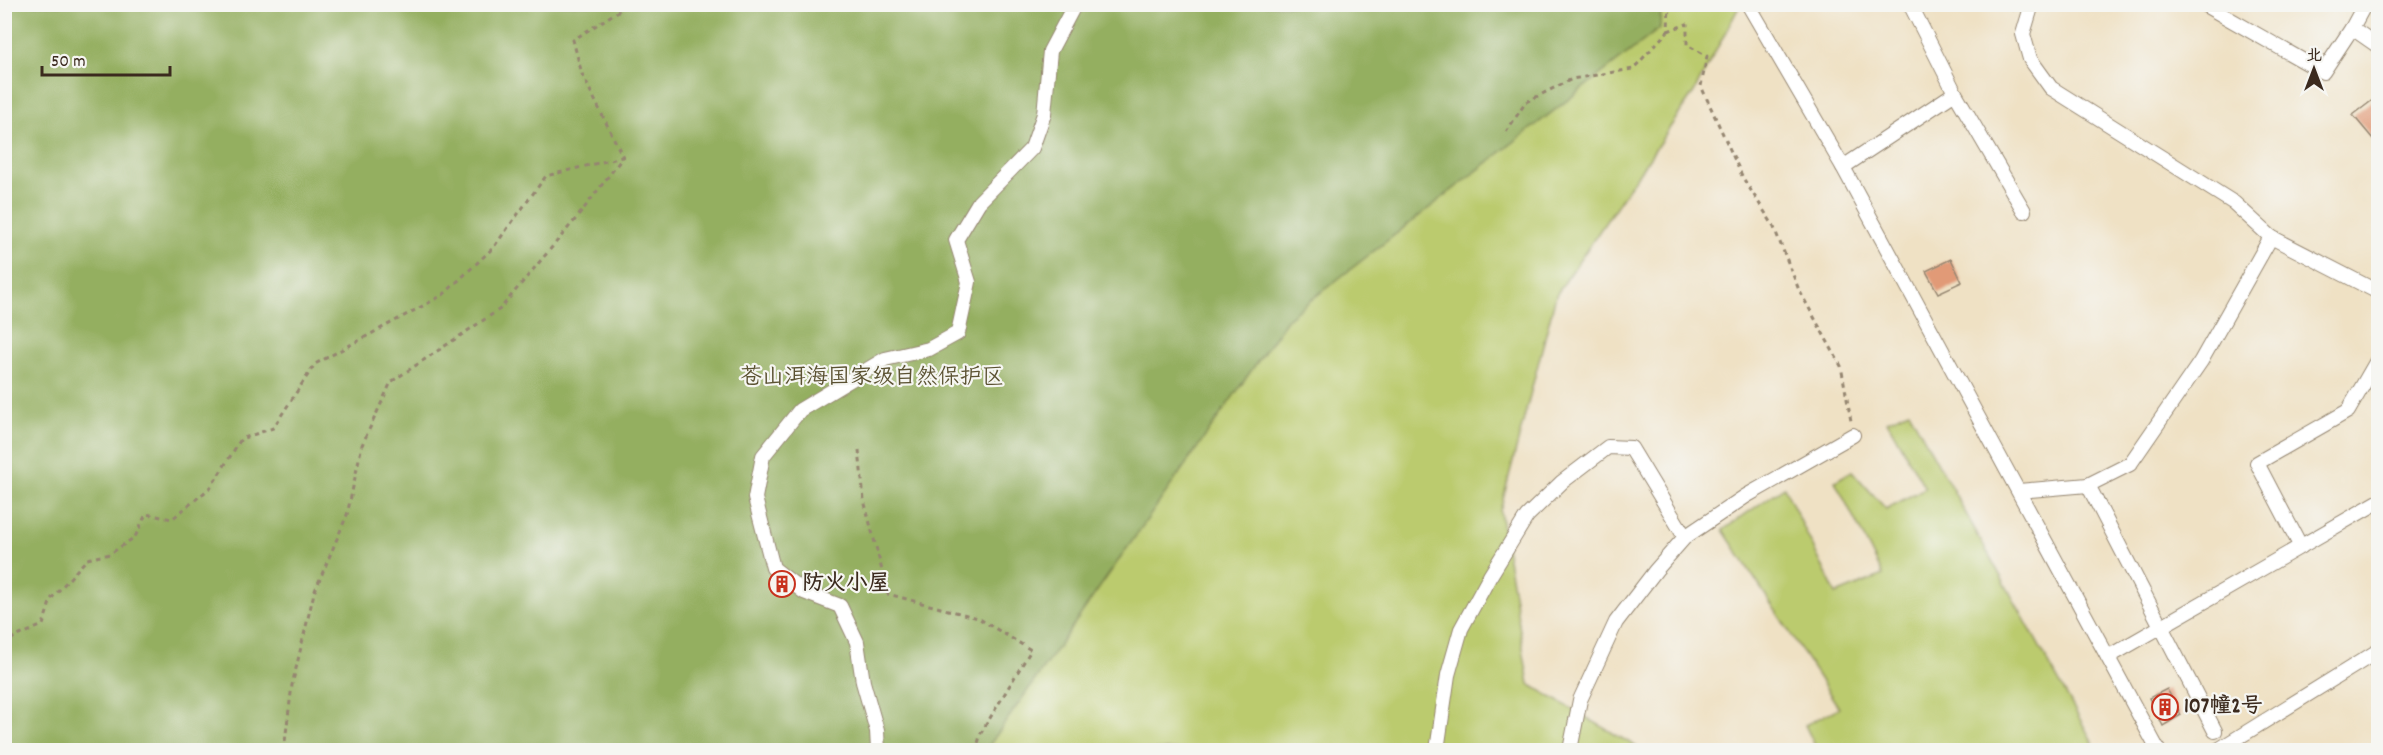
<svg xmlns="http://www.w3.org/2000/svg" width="2383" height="755" font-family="Dekko,'LXGW WenKai TC',sans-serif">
<rect width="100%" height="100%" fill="#f6f6f2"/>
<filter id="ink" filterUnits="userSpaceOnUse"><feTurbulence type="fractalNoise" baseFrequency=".0167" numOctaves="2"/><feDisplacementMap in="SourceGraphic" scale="12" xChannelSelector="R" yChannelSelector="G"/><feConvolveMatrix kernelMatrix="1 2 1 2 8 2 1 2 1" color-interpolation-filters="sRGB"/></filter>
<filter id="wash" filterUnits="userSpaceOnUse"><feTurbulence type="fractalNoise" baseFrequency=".008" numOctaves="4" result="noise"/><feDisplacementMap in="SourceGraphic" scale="24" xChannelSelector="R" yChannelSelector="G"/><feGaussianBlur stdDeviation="1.35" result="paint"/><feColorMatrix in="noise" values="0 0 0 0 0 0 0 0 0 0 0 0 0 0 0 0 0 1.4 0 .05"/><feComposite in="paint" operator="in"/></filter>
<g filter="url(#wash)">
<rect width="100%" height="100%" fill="#efe1c4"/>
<g fill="#bbcb6e" stroke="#7b7a46" stroke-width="1.5">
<path d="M4,5H1740L1694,92L1556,295L1500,511L1529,684L1642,750H5Z"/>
<path d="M1909,411L2097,750H1817L1805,725L1839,708L1723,530L1784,487L1836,594L1883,575L1835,481L1852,471L1886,509L1925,488L1887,421Z"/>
</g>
<path fill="#94af61" stroke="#686c40" stroke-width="1.5" d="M4,5H1661L1660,28L1288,318L986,750H5Z"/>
<g id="blocks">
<g fill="#e19a77">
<path d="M2378,96V145L2353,115Z"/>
<path d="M1951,259L1962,282L1938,293L1926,271Z"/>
<path d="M2167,689L2181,715L2163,726L2149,698Z"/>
</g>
</g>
</g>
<g filter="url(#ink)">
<use href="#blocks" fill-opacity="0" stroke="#958671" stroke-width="1.5"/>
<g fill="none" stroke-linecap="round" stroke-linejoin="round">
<defs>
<g id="street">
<path d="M1748,4L1843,167L2158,750"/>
<path d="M2203,4L2323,72L2352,28"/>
<path d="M2365,4L2352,28L2378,46"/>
<path d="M1955,93L2024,211"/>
<path d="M1843,167L1955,93L1910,4"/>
<path d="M2271,237L2378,292"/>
<path d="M2088,485L2215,731"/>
<path d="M2019,491L2088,485L2130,464L2201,361L2271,237L2234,203L2051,88L2030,59L2023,34L2032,4"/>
<path d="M2301,547L2257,463L2348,411L2378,359"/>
<path d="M2108,657L2378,502"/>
<path d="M878,750L877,731L863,682L857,642L840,606L804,592L773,568L755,498L763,456L800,410L885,359L929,349L958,333L969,282L956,240L979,202L1032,148L1044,114L1050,51L1075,4"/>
<path d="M1437,750L1448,675L1461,629L1490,576L1527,516L1562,482L1608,447L1631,448L1685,537"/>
<path d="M1570,750L1580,700L1616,622L1656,570L1685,537L1746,496L1853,435"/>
<path d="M2218,750L2378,651"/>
</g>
</defs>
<use href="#street" stroke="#958671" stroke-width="16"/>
<g stroke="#958671" stroke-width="3" stroke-dasharray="4.5 4.5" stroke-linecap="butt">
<path d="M2001,4L2015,11"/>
<path d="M1668,31L1687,24V45L1707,56L1701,86L1743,178L1773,225L1799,290L1841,366L1851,421"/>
<path d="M1506,132L1526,102L1572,79L1633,69L1668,31L1669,4"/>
<path d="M859,450L864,500L888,594L978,618L1031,650L981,733L976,750"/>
<path d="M4,646L13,638L43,625L51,599L87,559L110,554L135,537L146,514L172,519L211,487L241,439L273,428L315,364L443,295L493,248L546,176L622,157"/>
<path d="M284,750L292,685L314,593L347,515L362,445L391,382L500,309L579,215L623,157L582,74L573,40L623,8L624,4"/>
</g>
<use href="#street" stroke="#fff" stroke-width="14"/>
</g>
</g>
<defs>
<symbol id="building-ring" viewBox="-11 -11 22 22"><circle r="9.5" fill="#f6f6f2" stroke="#c8321e" stroke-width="1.5"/><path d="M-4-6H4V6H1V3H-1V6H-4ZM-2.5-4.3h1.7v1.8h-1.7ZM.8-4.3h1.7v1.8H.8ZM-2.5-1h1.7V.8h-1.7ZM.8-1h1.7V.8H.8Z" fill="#c8321e"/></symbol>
</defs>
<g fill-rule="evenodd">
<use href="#building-ring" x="767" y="569" width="30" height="30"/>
<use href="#building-ring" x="2150" y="692" width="30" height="30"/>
</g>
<g text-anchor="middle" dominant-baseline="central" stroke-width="4.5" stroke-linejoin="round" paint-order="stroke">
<g font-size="22" fill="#5b5232" stroke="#f6f6f2">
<text x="872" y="378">苍山洱海国家级自然保护区</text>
</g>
<g font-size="22" font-weight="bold" fill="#3b2a1e" stroke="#f6f6f2" text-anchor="start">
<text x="802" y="584">防火小屋</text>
<text x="2184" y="707">107幢2号</text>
</g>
</g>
<rect width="2383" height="755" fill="none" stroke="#f6f6f2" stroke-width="24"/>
<g transform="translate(2314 69)" stroke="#f6f6f2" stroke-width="4.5" paint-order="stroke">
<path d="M0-4.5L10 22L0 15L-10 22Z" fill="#3b2a1e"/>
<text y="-9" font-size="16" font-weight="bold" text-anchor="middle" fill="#3b2a1e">北</text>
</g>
<path d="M42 66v9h128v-9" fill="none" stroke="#3b2a1e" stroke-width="3"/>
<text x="51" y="66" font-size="18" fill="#3b2a1e" stroke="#f6f6f2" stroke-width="4.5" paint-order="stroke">50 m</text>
</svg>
